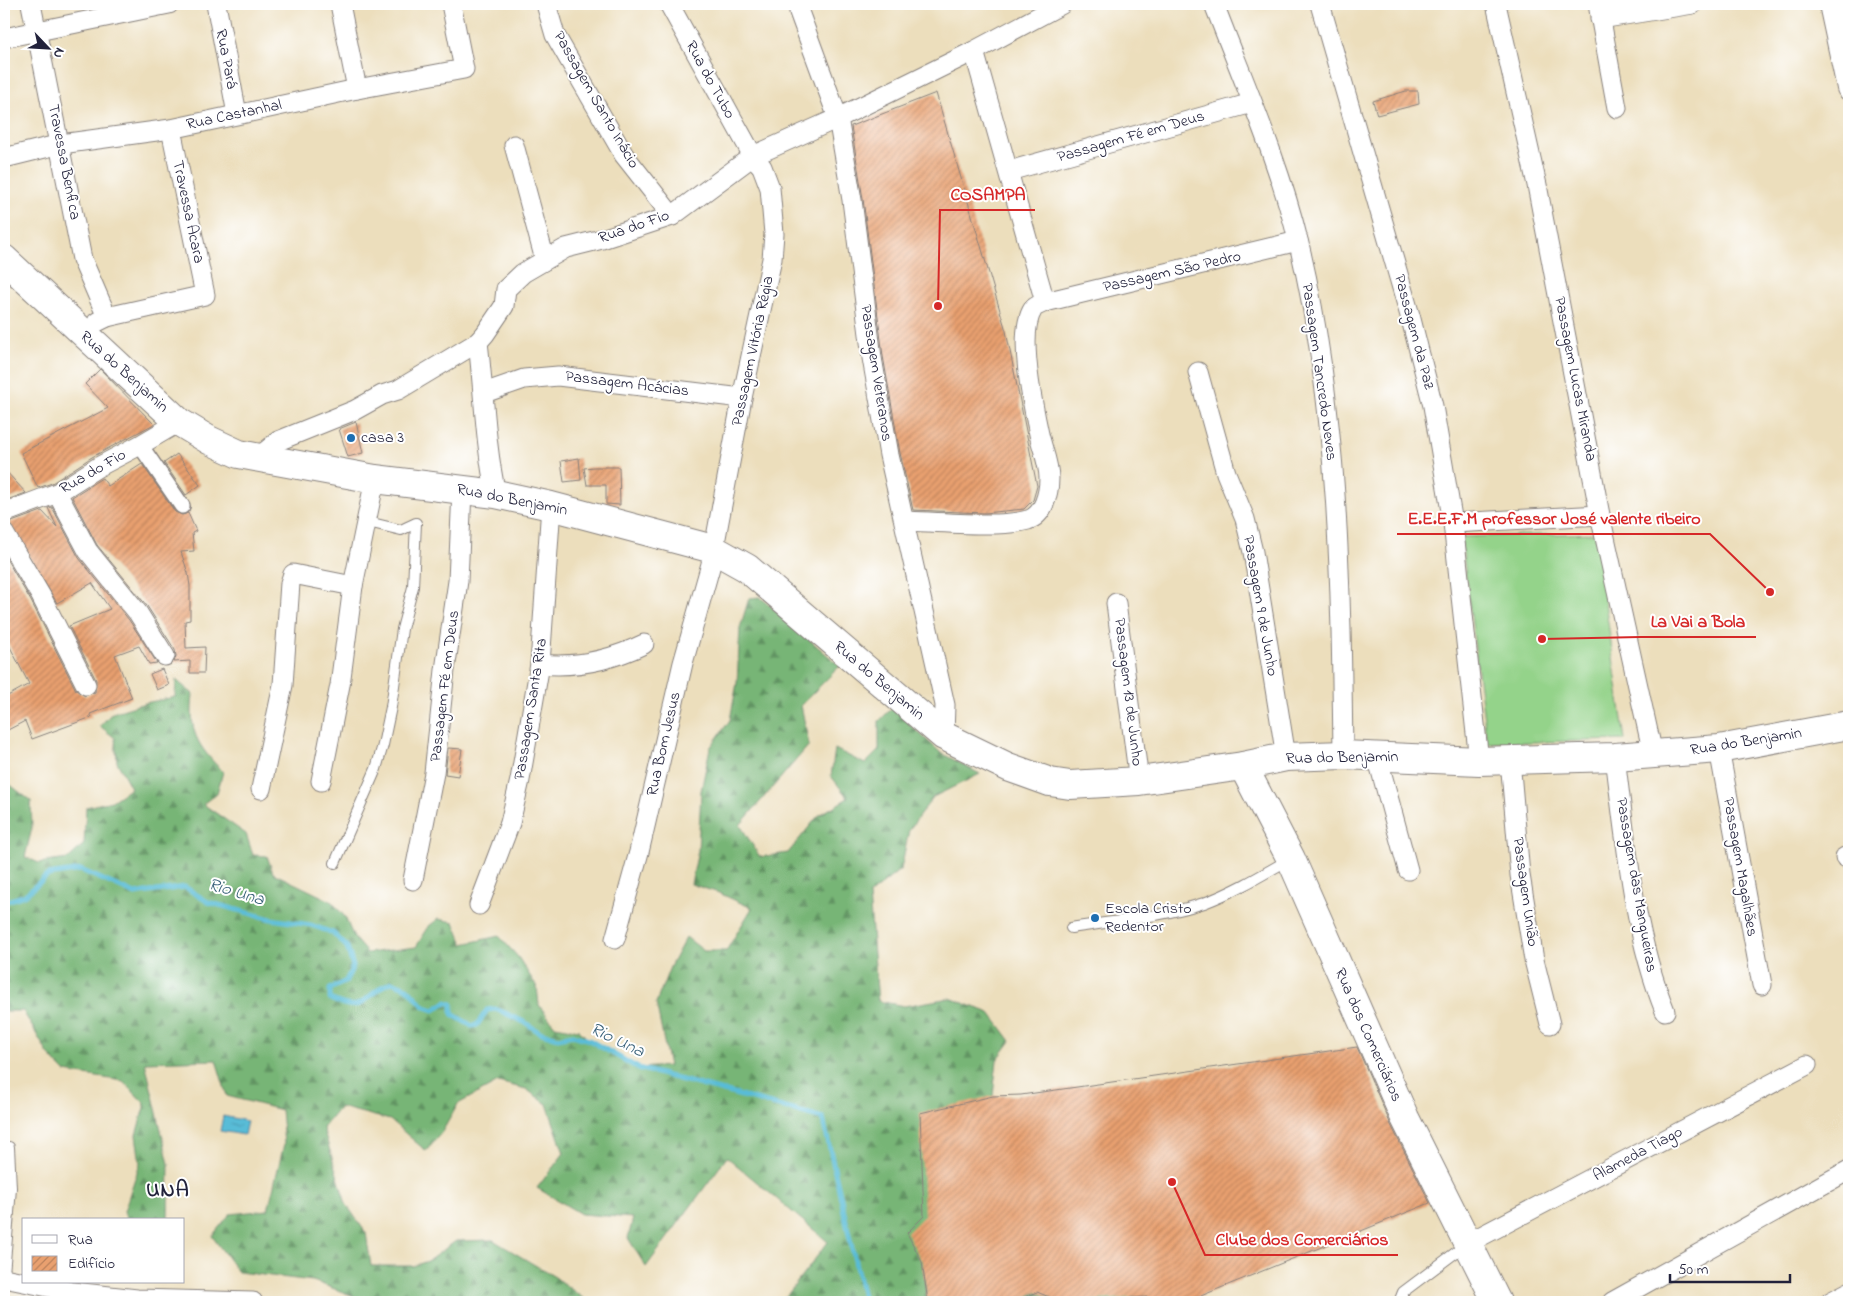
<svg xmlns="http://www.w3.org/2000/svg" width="1853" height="1306" font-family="'Indie Flower',sans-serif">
<defs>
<pattern id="forest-firs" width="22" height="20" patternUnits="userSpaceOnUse" patternTransform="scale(1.25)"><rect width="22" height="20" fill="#77b576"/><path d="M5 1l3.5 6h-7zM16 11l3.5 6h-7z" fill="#619362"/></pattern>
<pattern id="water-ripples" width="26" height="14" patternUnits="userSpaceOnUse" patternTransform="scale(1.25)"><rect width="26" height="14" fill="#59bcd7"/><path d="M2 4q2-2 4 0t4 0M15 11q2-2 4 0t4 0" fill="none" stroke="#4998b0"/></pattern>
<pattern id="building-hatch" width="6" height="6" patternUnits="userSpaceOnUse" patternTransform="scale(1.25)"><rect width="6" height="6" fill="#e9a06f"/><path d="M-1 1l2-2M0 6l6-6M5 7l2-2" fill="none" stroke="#bc825c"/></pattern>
</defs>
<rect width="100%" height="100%" fill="#fff"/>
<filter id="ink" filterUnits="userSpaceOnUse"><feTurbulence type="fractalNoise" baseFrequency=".02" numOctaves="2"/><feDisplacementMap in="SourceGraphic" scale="10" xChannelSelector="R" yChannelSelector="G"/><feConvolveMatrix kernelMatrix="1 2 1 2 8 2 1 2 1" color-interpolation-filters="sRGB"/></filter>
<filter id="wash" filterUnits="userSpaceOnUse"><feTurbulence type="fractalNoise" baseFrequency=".0096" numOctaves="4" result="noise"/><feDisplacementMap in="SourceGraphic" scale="20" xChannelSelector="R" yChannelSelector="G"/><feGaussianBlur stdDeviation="1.12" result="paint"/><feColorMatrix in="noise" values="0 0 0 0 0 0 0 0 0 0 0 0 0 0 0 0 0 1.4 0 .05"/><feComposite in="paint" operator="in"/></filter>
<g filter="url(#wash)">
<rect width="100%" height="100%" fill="#ecdebc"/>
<g fill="url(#forest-firs)" stroke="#4c6c58">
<path d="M760,597L840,666L801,705L809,745L740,825L760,857L788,853L818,816L848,798L831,776L835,749L865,764L879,750V721L892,708L941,753L980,774L933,797L909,830L901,869L869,895L878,1001L904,1006L950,998L990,1013L1011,1041L997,1060L993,1096L924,1216L922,1262L927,1298L924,1302H782L828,1242L727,1157L646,1267L628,1238L633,1218L581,1214L537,1188L564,1153L547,1104L526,1089L498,1082L458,1104L442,1132L426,1151L390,1120L340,1107L323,1128L346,1204L366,1233L371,1266H413L428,1261L456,1241L493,1240L555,1277L588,1302H370L313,1281L238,1272L212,1236L230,1214L268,1210L284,1144L281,1110L227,1096L216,1060L145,1062L169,1164L168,1220H127L124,1211L140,1163L136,1135L145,1104L123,1081L65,1072L48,1054L23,1011H4V780L31,801L32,828L25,857L39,863L68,859L84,844L86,807L112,801L131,788L117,762L115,738L100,726L112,713L145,703L175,697L176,680L193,694C189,732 196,744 223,772L217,793L203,804L246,834L253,855L267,856L273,873L331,901L345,917L354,938L367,953L416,947L429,926L438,919L454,922L463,944L499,936L518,957L537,987L539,1005L555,1026L579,1030L589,1040L638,1068L669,1066L656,1003L670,967L686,937L704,951H726L752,908L719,893L691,884L698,851L701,791L710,748L730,720L737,683L740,628L749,598Z"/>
<path d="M1037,1292L1061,1302H1012Z"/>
<path d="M1147,1297V1302H1069L1099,1298Z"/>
</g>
<path fill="#94d38a" stroke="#5b7a62" d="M1595,533L1625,740L1487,743L1461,537Z"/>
<path fill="url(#water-ripples)" stroke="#3e6f89" d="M223,1116L247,1121L244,1135L220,1131Z"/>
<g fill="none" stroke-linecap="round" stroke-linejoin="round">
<path stroke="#59bcd7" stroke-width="5" d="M4,902L25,895L48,875L81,870L135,894L185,887L208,902L271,919L311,925L333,933L347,947L353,966L346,981L330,989V999C368,1017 362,993 392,982L407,988L425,1007L434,1010L446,1002L452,1004V1014L472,1026L477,1025L487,1010L495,1009L505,1013L526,1023L539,1032L558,1038L573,1035L589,1040L638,1068L823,1118L864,1302"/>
</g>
<g id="blocks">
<g fill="url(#building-hatch)">
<path d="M1406,91H1418L1419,104L1377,115L1373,101Z"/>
<path d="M936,93L1006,331L1037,486L1033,500L1024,509L985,513L913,510L900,453L883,356L863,199L851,126Z"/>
<path d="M100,369L154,424L92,457L52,483L38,488L21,453L108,408L85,384Z"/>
<path d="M356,422L363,453L348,457L339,429Z"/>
<path d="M177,454L200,485L186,495L164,463Z"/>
<path d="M579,458L581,480L564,482L561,461Z"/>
<path d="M142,464L175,512L182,515L188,513L196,531L192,533L194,551L181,552L188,573L190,586V620L185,621L186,648L205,647L204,673H190V661L174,662L176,656L175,650L147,606L97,545L72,497L102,478L108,486Z"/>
<path d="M594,467H619L620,505L606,504V485H587L584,468Z"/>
<path d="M4,469L26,493L4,501Z"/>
<path d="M52,507L79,558L129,620L157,663L149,664L139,646L115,655L132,698L90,714L92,717L32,739L25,721L4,732V698L29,684L7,641L4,642V555L31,601L76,690L85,696L95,692L96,680L69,626L110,609L92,583L57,603L9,523L42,511L57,527L48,508Z"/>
<path d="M162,669L169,685L157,690L150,674Z"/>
<path d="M448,748L462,749L458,776L445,774Z"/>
<path d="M1357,1047L1391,1125L1430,1203L1186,1302H1147V1297L1061,1302L1037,1292L1012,1302H928L922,1262L907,1233L924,1216L920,1113L993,1096L1021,1095Z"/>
</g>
</g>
</g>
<g filter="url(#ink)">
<use href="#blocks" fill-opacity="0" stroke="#87807c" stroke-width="1"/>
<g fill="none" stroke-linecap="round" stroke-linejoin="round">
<defs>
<g id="service">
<path d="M335,863L376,769L383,745L391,707L402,629L413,587L416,523L401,530L368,522"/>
<path d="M1071,928C1115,921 1161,917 1204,903C1234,892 1262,875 1290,859"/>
<path d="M4,1274L11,1188L9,1147"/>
<path d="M1399,1302L1403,1292L1467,1244"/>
</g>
<path id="pedestrian" d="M140,445L182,506"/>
<g id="minor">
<path d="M31,4L82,259L107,317"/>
<path d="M216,4L237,114"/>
<path d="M340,4L357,89"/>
<path d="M546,4L555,35L624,155L672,216"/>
<path d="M799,4V12L838,118L852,200L872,358L889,455L945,705L944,736"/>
<path d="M1214,4C1244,83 1279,161 1299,244C1339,411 1341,585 1343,755"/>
<path d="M1320,4L1411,319L1433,406L1453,523L1479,761"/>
<path d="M1496,4L1537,185L1600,515L1653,754"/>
<path d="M1598,4L1617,108"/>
<path d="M1600,19L1693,4"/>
<path d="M4,38L169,4"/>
<path d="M974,51L1045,302"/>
<path d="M514,145L545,260"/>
<path d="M4,158L61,144L171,129L357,89L464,69L451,4"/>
<path d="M1009,171L1252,103"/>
<path d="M97,322L107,317L205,295L171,129"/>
<path d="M478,342C484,392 485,444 496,494"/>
<path d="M1198,372L1226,473L1245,519L1253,552L1286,757"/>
<path d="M484,393L524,379L558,376L742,398"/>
<path d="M260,456L278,441L355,410L382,395L398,390L478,342L485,334L504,306L506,289L523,273L566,248L602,239L672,216L753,156L838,118L974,51L1062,4"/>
<path d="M57,493L88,551L138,613L165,656"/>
<path d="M4,513L57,493L98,467L140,445L179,422"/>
<path d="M906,521C936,522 1000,528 1028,520C1044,515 1049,493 1049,478C1049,464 1042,448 1039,434C1033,406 1017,333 1033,309C1035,306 1041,304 1045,302L1298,241"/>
<path d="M1453,523L1600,515"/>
<path d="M4,533L41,596L86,685"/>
<path d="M1116,603L1139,781"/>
<path d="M540,664C577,668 611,660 644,644"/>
<path d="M1719,749L1762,985"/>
<path d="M1377,756L1408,870"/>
<path d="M1615,757C1626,842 1633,931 1665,1011"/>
<path d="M1510,760L1520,875L1534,960L1550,1024"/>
<path d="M321,781L340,685L353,586L375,479"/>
<path d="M261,789L283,685L290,583L293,574L353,586"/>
<path d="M1845,857H1849"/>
<path d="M413,880L434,773L445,670L458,581L462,490"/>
<path d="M479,905L510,823L520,780L540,664L551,506"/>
<path d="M615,939L639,852L683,663L711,564L742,398L772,259L774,234L770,188L762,167L753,156L669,4"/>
<path d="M1468,1243L1807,1065"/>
<path d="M4,1278L73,1292L137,1299L253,1302"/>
<path d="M1612,1302L1849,1170"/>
<path d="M1830,1302L1849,1292"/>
</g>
<path id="tertiary" d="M1831,4L1849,88"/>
<g id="secondary">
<path d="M4,259L179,422L209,440L239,454L375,479L496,494L551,506L713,549L747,568L944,736L1008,767L1050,782L1070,785L1139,781L1243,766L1286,757L1343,755L1479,761L1615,757L1719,749L1849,725"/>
<path d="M1243,766L1291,859L1405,1118L1497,1302"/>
</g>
</defs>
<use href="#service" stroke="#87807c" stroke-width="12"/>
<use href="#pedestrian" stroke="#87807c" stroke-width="18"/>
<use href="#minor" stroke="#87807c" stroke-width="21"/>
<use href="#tertiary" stroke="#87807c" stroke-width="26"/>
<use href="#secondary" stroke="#87807c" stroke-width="30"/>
<use href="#service" stroke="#fff" stroke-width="10"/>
<use href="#pedestrian" stroke="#fff" stroke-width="15"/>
<use href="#minor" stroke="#fff" stroke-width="19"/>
<use href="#tertiary" stroke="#fff" stroke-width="24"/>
<use href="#secondary" stroke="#fff" stroke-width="28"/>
</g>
</g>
<g fill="#1f6fb2" stroke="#fff" stroke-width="2">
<circle cx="351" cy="438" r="5"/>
<circle cx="1095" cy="918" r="5"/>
</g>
<g text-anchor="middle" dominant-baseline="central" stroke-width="4" stroke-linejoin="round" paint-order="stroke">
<g font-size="16" fill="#22223b" stroke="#fff">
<text transform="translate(226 59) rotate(79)">Rua Pará</text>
<text transform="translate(710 80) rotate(61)">Rua do Tubo</text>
<text transform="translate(596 100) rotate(60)">Passagem Santo Inácio</text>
<text transform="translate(234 115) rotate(-12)">Rua Castanhal</text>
<text transform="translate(1131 137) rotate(-16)">Passagem Fé em Deus</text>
<text transform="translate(64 162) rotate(79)">Travessa Benfica</text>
<text transform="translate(188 212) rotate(78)">Travessa Acara</text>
<text transform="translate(634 227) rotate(-19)">Rua do Fio</text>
<text transform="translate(1172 272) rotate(-13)">Passagem São Pedro</text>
<text transform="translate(1414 332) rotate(75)">Passagem da Paz</text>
<text transform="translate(753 351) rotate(-78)">Passagem Vitória Régia</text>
<text transform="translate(124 372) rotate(42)">Rua do Benjamin</text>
<text transform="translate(1319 372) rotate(82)">Passagem Tancredo Neves</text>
<text transform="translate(876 373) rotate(81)">Passagem Veteranos</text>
<text transform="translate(1575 379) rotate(79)">Passagem Lucas Miranda</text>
<text transform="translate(627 384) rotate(7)">Passagem Acácias</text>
<text transform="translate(93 472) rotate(-30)">Rua do Fio</text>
<text transform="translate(512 500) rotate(11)">Rua do Benjamin</text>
<text transform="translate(1260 606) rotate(80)">Passagem 9 de Junho</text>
<text transform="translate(879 681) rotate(40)">Rua do Benjamin</text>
<text transform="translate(445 686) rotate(-83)">Passagem Fé em Deus</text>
<text transform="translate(1128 692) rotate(83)">Passagem 13 de Junho</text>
<text transform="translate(531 709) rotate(-81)">Passagem Santa Rita</text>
<text transform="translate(1746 742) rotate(-9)">Rua do Benjamin</text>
<text transform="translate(664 744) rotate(-77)">Rua Bom Jesus</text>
<text transform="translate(1342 758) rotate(-1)">Rua do Benjamin</text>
<text transform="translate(1740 867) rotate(80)">Passagem Magalhães</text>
<text transform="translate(1636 885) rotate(80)">Passagem das Mangueiras</text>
<text transform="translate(1525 892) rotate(82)">Passagem União</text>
<text transform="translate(1368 1035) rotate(66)">Rua dos Comerciários</text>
<text transform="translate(1638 1154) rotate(-28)">Alameda Tiago</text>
</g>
<g font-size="16" fill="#22223b" stroke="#fff" text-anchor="start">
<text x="361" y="438">casa 3</text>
<text x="1105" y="909">Escola Cristo<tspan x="1105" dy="18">Redentor</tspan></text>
</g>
<g font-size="18" font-style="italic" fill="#386079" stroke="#fff">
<text transform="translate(236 893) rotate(17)">Rio Una</text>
<text transform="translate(617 1041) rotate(26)">Rio Una</text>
</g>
<g font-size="21" font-weight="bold" letter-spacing="1" fill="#22223b" stroke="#fff">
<text x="168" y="1191">UNA</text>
</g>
</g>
<path fill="none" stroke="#d62828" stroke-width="2" d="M938 306L940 210H1035M1770 592L1710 534H1397M1542 639L1641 637H1756M1172 1182L1205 1255H1398"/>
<g fill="#d62828" stroke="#fff" stroke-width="2">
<circle cx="938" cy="306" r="5"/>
<circle cx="1770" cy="592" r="5"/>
<circle cx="1542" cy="639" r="5"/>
<circle cx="1172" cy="1182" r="5"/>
</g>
<g font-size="18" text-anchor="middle" font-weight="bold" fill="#d62828" stroke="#fff" stroke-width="4" stroke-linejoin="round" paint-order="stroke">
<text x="988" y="200">COSAMPA</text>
<text x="1554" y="524">E.E.E.F.M professor José valente ribeiro</text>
<text x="1698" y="627">La Vai a Bola</text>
<text x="1302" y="1245">Clube dos Comerciários</text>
</g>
<rect width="1853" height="1306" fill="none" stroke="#fff" stroke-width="20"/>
<rect x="22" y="1218" width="162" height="65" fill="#ffffff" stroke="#a7a7b1"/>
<rect x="32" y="1235" width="25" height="8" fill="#ffffff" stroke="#a7a7b1"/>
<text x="68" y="1244" font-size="15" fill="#22223b">Rua</text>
<rect x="32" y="1256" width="25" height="15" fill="url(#building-hatch)" stroke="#a7a7b1"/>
<text x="68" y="1268" font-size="15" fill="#22223b">Edifício</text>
<g transform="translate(48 48) rotate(115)" stroke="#ffffff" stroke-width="4" paint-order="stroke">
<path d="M0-4L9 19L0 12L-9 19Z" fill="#22223b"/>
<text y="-8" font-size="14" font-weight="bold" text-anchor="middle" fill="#22223b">N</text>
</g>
<path d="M1670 1274v8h120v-8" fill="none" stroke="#22223b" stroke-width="2.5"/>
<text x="1678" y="1274" font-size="15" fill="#22223b" stroke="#ffffff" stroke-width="4" paint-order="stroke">50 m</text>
</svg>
